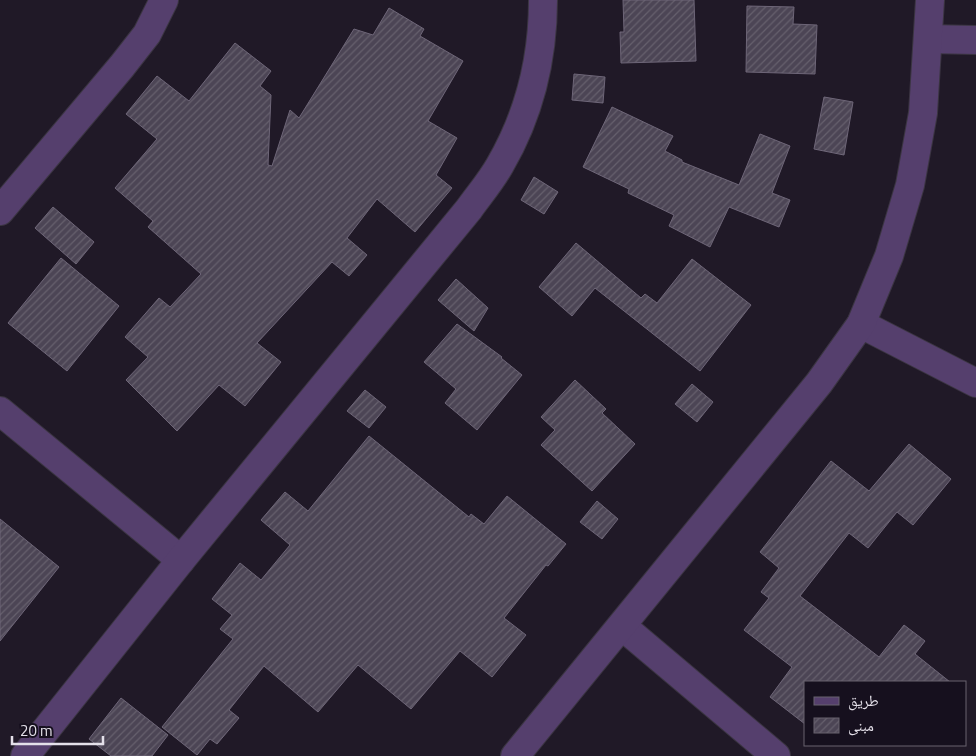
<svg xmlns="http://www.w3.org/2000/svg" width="976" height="756" font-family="'Titillium Web','Noto Naskh Arabic',sans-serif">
<defs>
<pattern id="building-hatch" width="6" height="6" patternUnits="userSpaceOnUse" patternTransform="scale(1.25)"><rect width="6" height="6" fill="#4c4555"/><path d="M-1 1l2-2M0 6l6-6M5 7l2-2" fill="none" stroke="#66606d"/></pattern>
</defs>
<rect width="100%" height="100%" fill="#201927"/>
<g fill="url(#building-hatch)" stroke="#6e6678">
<path d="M623,0H694L696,61L621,63L620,32H624Z"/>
<path d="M747,6L794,7L793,24L817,25L815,74L746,72Z"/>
<path d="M389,8L424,29L420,36L463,61L428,121L457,138L436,175L452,188L415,232L377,199L347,238L367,255L349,276L332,262L257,343L281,362L245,406L219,385L177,431L126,380L148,357L125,337L159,298L170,307L201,274L148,227L153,221L115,188L157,139L126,114L157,76L189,101L235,43L271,71L260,86L271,95L268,165L272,166L290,110L299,118L354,29L373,35Z"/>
<path d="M574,74L605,77L603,103L572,100Z"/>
<path d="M824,97L853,102L844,155L814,149Z"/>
<path d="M612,107L673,136L665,151L682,160V162L739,185L760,134L790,146L772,193L790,200L779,227L729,207L710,247L669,226L674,215L628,193L629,189L583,167Z"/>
<path d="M534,177L558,192L544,214L521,200Z"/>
<path d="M53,207L94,242L76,264L35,228Z"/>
<path d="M576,243L641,298L645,294L657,303L692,259L751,305L700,371L595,288L572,316L539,287Z"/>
<path d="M61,258L119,306L67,371L8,323Z"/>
<path d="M456,279L488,308L474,331L438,300Z"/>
<path d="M457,324L502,357L501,358L522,375L477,430L445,403L456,389L424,362Z"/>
<path d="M575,380L606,409L602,413L635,444L592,491L541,445L555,430L541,417Z"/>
<path d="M692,384L713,402L697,422L675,404Z"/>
<path d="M365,390L386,407L369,428L347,411Z"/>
<path d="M369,436L469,517L471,514L484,524L507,496L566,544L548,566L546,565L504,618L526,635L492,677L460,651L411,709L358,665L318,712L264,666L229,710L239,718L217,744L210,739L197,755L162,727L233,639L220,629L232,615L212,599L240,563L261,580L290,545L261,520L285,492L308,511Z"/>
<path d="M909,444L951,479L913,525L897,512L868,548L849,533L800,596L879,657L904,625L925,641L915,654L950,682H805V724L770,697L792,667L744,630L769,598L761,592L779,568L760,552L831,461L869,491Z"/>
<path d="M597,501L618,519L602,539L580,522Z"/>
<path d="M0,519L59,567L0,641Z"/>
<path d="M121,698L168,735L152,756H111L89,739Z"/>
</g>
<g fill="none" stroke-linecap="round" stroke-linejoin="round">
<defs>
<g id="minor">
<path d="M928,39L976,40"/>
<path d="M0,211L122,66L147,34L164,0"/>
<path d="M861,324L976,383"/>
<path d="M0,411L181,560"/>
<path d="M622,626L776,756"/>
<path d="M25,756L181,560L469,209C479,195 491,181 500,165C529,115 543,58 543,0"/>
<path d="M515,756L819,383L861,324L889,256L910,185L923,113L930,0"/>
</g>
</defs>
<use href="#minor" stroke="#3b3542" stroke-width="30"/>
<use href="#minor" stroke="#553f6d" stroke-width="28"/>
</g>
<rect x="804" y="681" width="162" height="65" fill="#16101e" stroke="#68636f"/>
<rect x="814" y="697" width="25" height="8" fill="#553f6d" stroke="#68636f"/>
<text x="848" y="706" font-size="15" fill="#e4e0e9">طريق</text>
<rect x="814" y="718" width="25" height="15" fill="url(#building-hatch)" stroke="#68636f"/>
<text x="848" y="731" font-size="15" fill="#e4e0e9">مبنى</text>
<path d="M12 736v8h91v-8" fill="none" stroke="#e4e0e9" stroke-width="2.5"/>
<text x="20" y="736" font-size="15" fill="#e4e0e9" stroke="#16101e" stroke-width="4" paint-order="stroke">20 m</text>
</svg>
